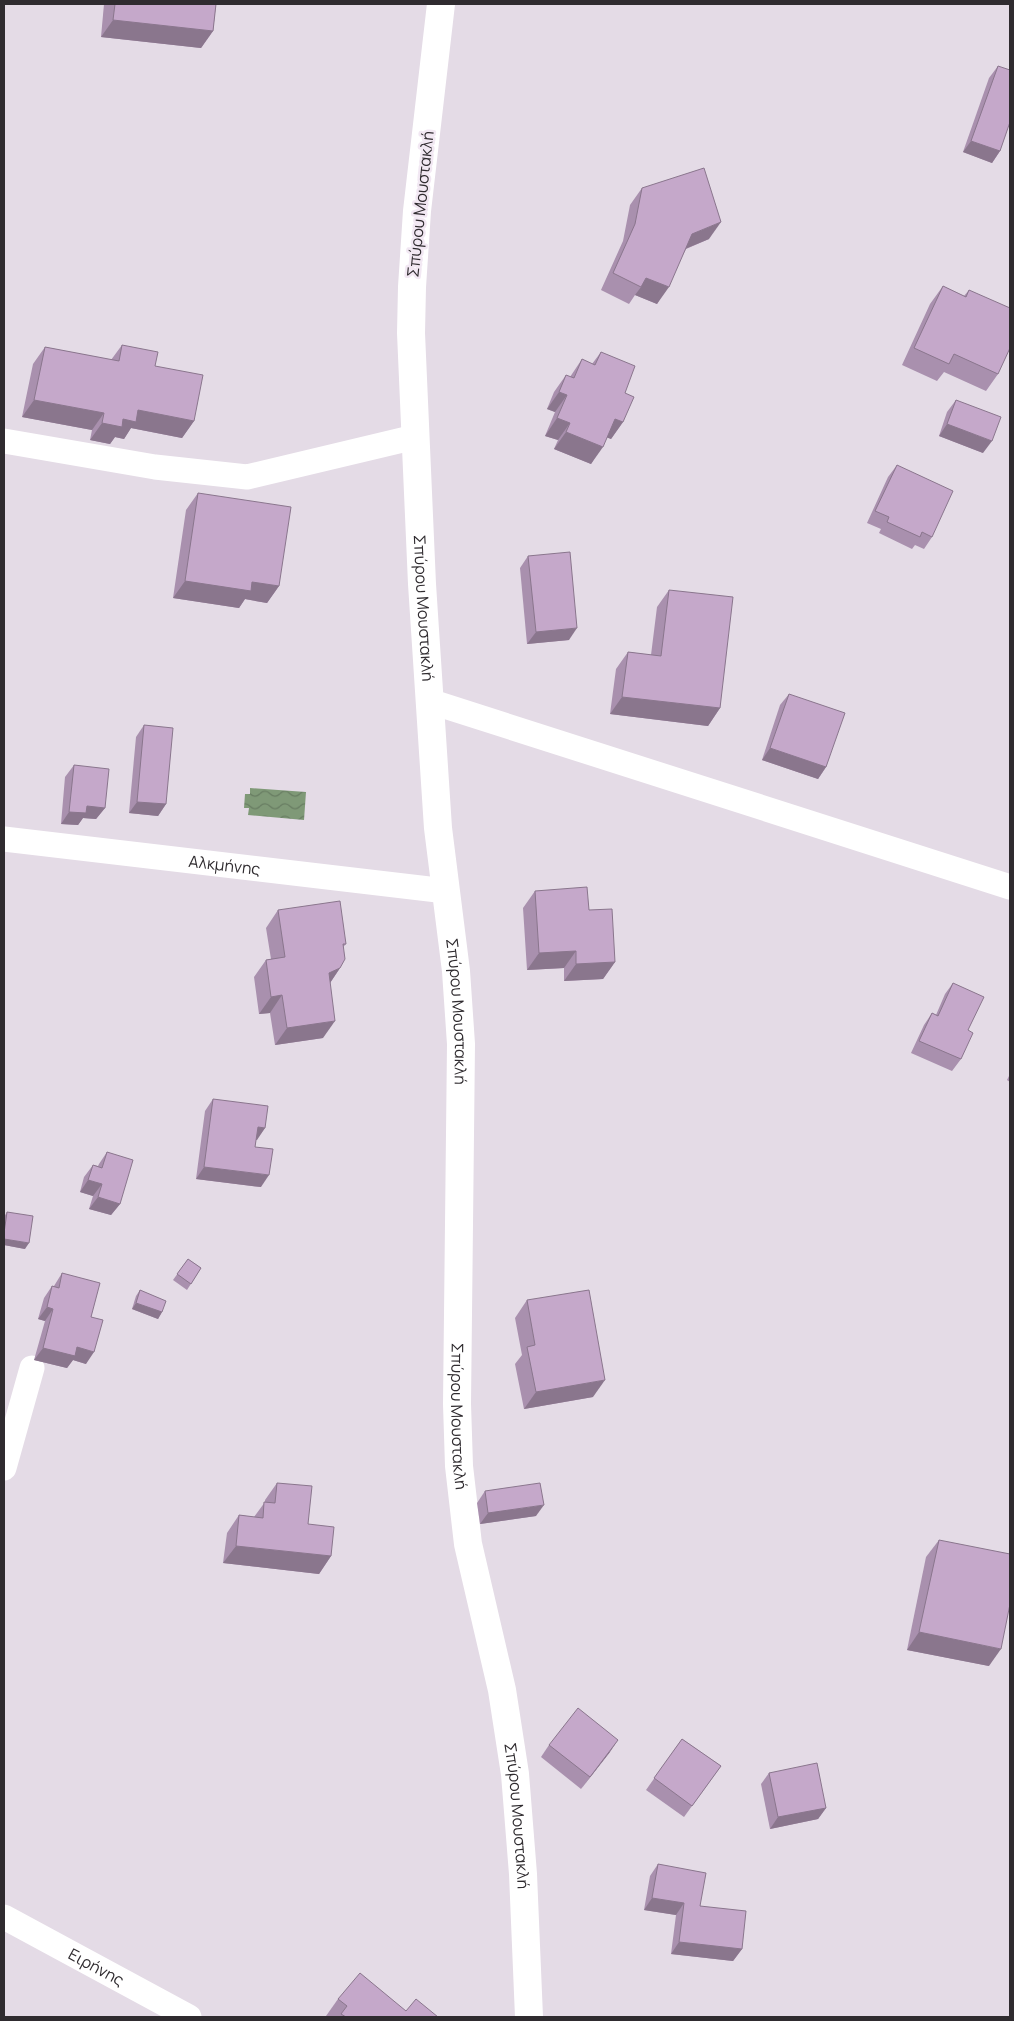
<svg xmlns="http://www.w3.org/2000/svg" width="1014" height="2021" font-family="Manrope,sans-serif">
<defs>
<pattern id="water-waves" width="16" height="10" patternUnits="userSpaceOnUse" patternTransform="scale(1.25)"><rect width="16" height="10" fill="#7f9977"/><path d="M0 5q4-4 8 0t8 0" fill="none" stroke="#687d62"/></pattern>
</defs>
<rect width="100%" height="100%" fill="#e4dbe6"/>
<path fill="url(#water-waves)" d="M250,788L306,792L304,820L248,815L249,808H244L245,794H250Z"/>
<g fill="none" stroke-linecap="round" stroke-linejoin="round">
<g stroke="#fff" stroke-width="25">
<path d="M4,441L155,467L247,477L415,437"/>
<path d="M429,701L1010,887"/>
<path id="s1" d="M4,839L446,891"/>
<path d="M4,1468L32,1368"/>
<path id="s2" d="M4,1917L189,2017"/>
</g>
<path stroke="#fff" stroke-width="28" id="s3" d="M441,4L417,211L412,287L411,333L422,584L438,828L456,971L461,1044L457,1404L459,1466L468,1544L502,1690L515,1774L523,1874L529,2017"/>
</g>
<g fill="#a990ae">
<path d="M104,4H216L213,31L201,48L101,37Z"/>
<path d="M998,66L1000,151L992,163L963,152L989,78Z"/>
<path d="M642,188L709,239L686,249L657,304L635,295L629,304L601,290L623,241L630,205Z"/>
<path d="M943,286L964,296L969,290L998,374L986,391L944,372L937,381L902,365L930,304Z"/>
<path d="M122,345L155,366L194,421L182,438L131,428L124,439L115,437L110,444L90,440L92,430L22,417L33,364L45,347L111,360Z"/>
<path d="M601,352L625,393L623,422L611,439L607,437L591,464L554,449L558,440L545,436L555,412L547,409L554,392L566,375L570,377L582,359L592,364Z"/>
<path d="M956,400L983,453L939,436L947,412Z"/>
<path d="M897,465L932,537L924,549L915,545L912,549L879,533L881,529L867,523L888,477Z"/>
<path d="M198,493L279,586L267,603L245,599L239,608L173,598L186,510Z"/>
<path d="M528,556L569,640L527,644L520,568Z"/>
<path d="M669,590L720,708L708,726L610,714L616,669L628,652L651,655L657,607Z"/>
<path d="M789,694L826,767L818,779L762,760L780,705Z"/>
<path d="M144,725L166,804L158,816L129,813L136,737Z"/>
<path d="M74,765L105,808L96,819L83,818L78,825L61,824L65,777Z"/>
<path d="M535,891L589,910L615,962L603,979L564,981V968L527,970L523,908Z"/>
<path d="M278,910L346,944L343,947L340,968L330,983L323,1038L275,1045L270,1013L259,1014L254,977L266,960L271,959L266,928Z"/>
<path d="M953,983L961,1059L952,1071L911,1053L924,1025L932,1013L936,1015L945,994Z"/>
<path d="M1010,1074V1082L1007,1080Z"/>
<path d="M213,1099L265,1128L256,1140L255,1147L261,1187L196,1179L205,1111Z"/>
<path d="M107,1152L120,1204L111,1215L89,1209L93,1196L80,1192L84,1177L93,1165L98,1166L99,1164Z"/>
<path d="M7,1212L25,1249L4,1245V1217Z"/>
<path d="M188,1259L201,1268L187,1290L173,1280Z"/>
<path d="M62,1273L91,1317L86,1364L73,1360L67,1368L34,1360L45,1321L38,1319L44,1298L52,1286H54Z"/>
<path d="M140,1290L162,1312L158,1319L132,1309L136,1296Z"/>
<path d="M527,1300L593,1397L524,1409L515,1364L522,1355L515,1318Z"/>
<path d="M277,1483L308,1524L331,1556L319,1574L223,1563L227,1533L239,1515L254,1517L265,1502V1500Z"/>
<path d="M485,1491L536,1516L480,1524L477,1503Z"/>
<path d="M939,1540L989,1666L907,1650L926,1557Z"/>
<path d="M682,1739L721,1766L684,1817L646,1790Z"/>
<path d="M549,1745L610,1752L581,1789L541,1757Z"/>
<path d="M769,1773L826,1808L818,1819L770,1829L761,1784Z"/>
<path d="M658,1864L700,1906L742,1949L733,1961L671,1954L676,1915L644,1910L650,1876Z"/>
<path d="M338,1999L406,2011L438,2017H328L326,2016Z"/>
</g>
<g fill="#8a768d">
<path d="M113,20L213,31L201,48L101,37Z"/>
<path d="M971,141L1000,151L992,163L963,152Z"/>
<path d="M721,222L709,239L680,251L692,234Z"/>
<path d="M646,278L669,287L657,304L635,295L641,287Z"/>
<path d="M559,392L567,395L555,412L547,409Z"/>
<path d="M34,400L104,413L92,430L22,417Z"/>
<path d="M138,410L194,421L182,438L131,428L124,439L115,437L110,444L90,440L102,423L123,419Z"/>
<path d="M557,418L570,423L558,440L545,436Z"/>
<path d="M615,419L623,422L611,439L603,436Z"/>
<path d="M947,424L992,441L983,453L939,436Z"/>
<path d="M566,432L603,447L591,464L554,449Z"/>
<path d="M185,581L252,582L279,586L267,603L245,599L239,608L173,598Z"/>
<path d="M577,628L569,640L527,644L536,632Z"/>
<path d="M622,697L720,708L708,726L610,714Z"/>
<path d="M770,748L826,767L818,779L762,760Z"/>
<path d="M137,802L166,804L158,816L129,813Z"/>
<path d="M87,806L105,808L96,819L83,818L78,825L61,824L69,812Z"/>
<path d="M576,951L564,968L527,970L539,953Z"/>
<path d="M615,962L603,979L564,981L576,964Z"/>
<path d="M340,968L328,986L329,973Z"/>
<path d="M282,995L270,1013L259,1014L271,997Z"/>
<path d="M335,1021L323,1038L275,1045L287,1028Z"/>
<path d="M258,1127L265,1128L257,1140L249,1139Z"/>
<path d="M204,1167L269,1175L261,1187L196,1179Z"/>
<path d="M88,1180L102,1184L93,1196L80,1192Z"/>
<path d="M98,1197L120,1204L111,1215L89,1209Z"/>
<path d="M4,1239L29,1243L25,1249L4,1245Z"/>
<path d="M136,1303L162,1312L158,1319L132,1309Z"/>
<path d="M47,1307L53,1309L45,1321L38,1319Z"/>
<path d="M77,1347L94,1352L86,1364L73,1360L67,1368L34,1360L43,1348Z"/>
<path d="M605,1380L593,1397L524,1409L536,1392Z"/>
<path d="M544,1505L536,1516L480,1524L488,1513Z"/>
<path d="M236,1546L331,1556L319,1574L223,1563Z"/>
<path d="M919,1632L1001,1649L989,1666L907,1650Z"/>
<path d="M618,1740L610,1752L581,1789L590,1777Z"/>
<path d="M826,1808L818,1819L770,1829L778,1817Z"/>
<path d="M652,1898L684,1903L676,1915L644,1910Z"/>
<path d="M679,1942L742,1949L733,1961L671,1954Z"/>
</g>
<g fill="#c5a8ca" stroke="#8a768d">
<path d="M115,4H216L213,31L113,20Z"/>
<path d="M998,66L1010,70V122L1000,151L971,141Z"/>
<path d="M704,168L721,222L692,234L669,287L646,278L641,287L613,273L635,224L642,188Z"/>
<path d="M943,286L966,297L969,290L1010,308V348L998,374L954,354L949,364L914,348Z"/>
<path d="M122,345L158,352L155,366L203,375L194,421L138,410L136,422L123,419L122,427L102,423L104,413L34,400L45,347L119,361Z"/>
<path d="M601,352L635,366L625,393L634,397L623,422L615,419L603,447L566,432L570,423L557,418L567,395L559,392L566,375L574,378L582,359L595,365Z"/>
<path d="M956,400L1001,417L992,441L947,424Z"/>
<path d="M897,465L953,491L932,537L922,532L920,537L887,522L889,517L875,511Z"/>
<path d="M198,493L291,507L279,586L252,582L251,591L185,581Z"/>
<path d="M570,552L577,628L536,632L528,556Z"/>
<path d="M669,590L733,597L720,708L622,697L628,652L661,656Z"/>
<path d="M789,694L845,713L826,767L770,748Z"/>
<path d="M144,725L173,728L166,804L137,802Z"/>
<path d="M74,765L109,769L105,808L87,806L86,813L69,812Z"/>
<path d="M587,887L589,910L612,909L615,962L576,964V951L539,953L535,891Z"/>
<path d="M340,901L346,944H343L345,959L340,968L329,973L335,1021L287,1028L282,995L271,997L266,960L285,957L278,910Z"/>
<path d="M953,983L984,997L968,1030L973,1033L961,1059L919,1041L932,1013L938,1016Z"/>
<path d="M213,1099L268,1106L265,1128L258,1127L255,1147L273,1149L269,1175L204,1167Z"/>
<path d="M107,1152L133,1160L120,1204L98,1197L102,1184L88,1180L93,1165L102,1168Z"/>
<path d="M7,1212L33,1216L29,1243L4,1239V1233Z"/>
<path d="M188,1259L201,1268L191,1284L177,1274Z"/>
<path d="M62,1273L100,1283L91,1317L103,1320L94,1352L77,1347L75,1356L43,1348L53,1309L47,1307L52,1286L59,1288Z"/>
<path d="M140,1290L166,1301L162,1312L136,1303Z"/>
<path d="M589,1290L605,1380L536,1392L527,1347L535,1345L527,1300Z"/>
<path d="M277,1483L312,1486L308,1524L334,1527L331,1556L236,1546L239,1515L263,1518L264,1502L275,1503Z"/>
<path d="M540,1483L544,1505L488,1513L485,1491Z"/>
<path d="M939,1540L1010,1554V1604L1001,1649L919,1632Z"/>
<path d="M578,1708L618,1740L590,1777L549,1745Z"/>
<path d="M682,1739L721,1766L692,1806L654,1778Z"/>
<path d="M817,1763L826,1808L778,1817L769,1773Z"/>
<path d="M658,1864L706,1873L700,1906L746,1911L742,1949L679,1942L684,1903L652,1898Z"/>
<path d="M360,1973L406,2011L416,1999L438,2017H346L341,2014L347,2006L338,1999Z"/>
</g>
<g text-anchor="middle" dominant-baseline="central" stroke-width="5" stroke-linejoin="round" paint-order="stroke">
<g font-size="16" fill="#2f2b2f" stroke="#f2e8f3">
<text transform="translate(420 204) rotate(-84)">Σπύρου Μουστακλή</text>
<text stroke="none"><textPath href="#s3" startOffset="606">Σπύρου Μουστακλή</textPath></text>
<text stroke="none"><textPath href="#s1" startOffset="222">Αλκμήνης</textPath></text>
<text stroke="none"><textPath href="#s3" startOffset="1011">Σπύρου Μουστακλή</textPath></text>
<text stroke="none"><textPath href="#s3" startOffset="1416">Σπύρου Μουστακλή</textPath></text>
<text stroke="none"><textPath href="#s3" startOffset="1821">Σπύρου Μουστακλή</textPath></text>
<text stroke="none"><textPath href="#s2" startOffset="105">Ειρήνης</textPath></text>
</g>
</g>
<rect width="1014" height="2021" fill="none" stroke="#2f2b2f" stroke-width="10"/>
</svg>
